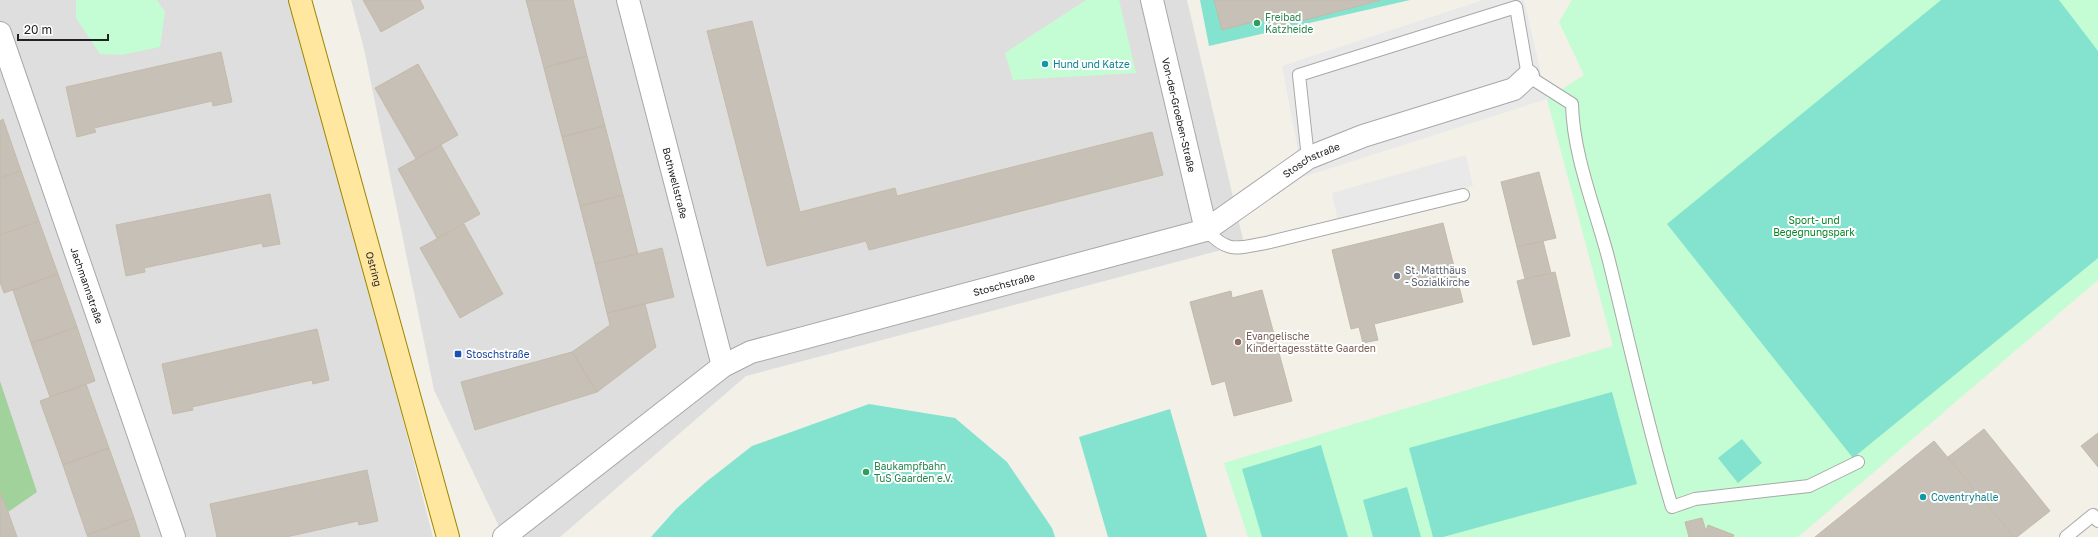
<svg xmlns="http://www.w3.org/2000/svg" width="2098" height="537" font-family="'Golos Text',sans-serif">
<rect width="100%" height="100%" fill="#f2f0e7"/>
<g fill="#dfdede">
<path d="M0,0H295L433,537H0Z"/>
<path d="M351,0H1187L1244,244L746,376L560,537H504L434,390L364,49Z"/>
</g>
<path fill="#a1d29b" d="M0,381L37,492L8,512L0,492Z"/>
<g fill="#c4fcd3">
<path d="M76,0H157L165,12L160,47L121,55L100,54L76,18Z"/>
<path d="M1086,0H1119L1136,73L1013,80L1005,53Z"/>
<path d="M1572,0H2098V280L1798,537H1248L1224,463L1613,346L1547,99L1584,75L1559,22Z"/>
</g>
<g fill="#83e3cf">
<path d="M1200,0H1410L1209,46Z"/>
<path d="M1941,0H2059L2098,51V258L1853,458L1667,224Z"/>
<path d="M1612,392L1637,484L1443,537H1433L1409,448Z"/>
<path d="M869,404L955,418L1007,462L1052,528L1055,537H651L676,509L706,482L752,446Z"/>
<path d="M1170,409L1207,537H1108L1079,437Z"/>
<path d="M1742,439L1762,463L1738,483L1718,458Z"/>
<path d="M1321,445L1348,537H1262L1242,469Z"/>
<path d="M1407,487L1421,537H1373L1363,500Z"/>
</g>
<g fill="#e9e9e9">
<path d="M1483,0H1524L1547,99L1303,177L1282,66Z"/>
<path d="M1466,155L1473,186L1338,221L1332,193Z"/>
</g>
<g fill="#c7c0b6" stroke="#c4baa9">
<path d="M363,0H420L424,8L381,32Z"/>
<path d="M526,0H573L587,56L544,68Z"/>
<path d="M1214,0H1381L1271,29L1268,18L1222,30Z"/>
<path d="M752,21L800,212L895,188L897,196L1152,132L1163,175L869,250L866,241L767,266L707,31Z"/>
<path d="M221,52L232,102L213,106L212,101L94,128L96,132L77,137L66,87Z"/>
<path d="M587,56L605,126L562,137L544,68Z"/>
<path d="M418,64L458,135L416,159L375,88Z"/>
<path d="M3,119L21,171L0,178V121Z"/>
<path d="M605,126L623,195L580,206L562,137Z"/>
<path d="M441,145L480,214L437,238L398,169Z"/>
<path d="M21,171L39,221L0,235V178Z"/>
<path d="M1539,172L1556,238L1517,247L1501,182Z"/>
<path d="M270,194L280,244L263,247L262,243L144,268L145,272L126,276L116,225Z"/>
<path d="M623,195L638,254L595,264L580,206Z"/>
<path d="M39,221L58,274L4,293L0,282V235Z"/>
<path d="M1443,223L1463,302L1374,324L1378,340L1363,343L1359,327L1351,329L1332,250Z"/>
<path d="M464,224L503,294L460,318L420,248Z"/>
<path d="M1543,241L1551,273L1525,279L1517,247Z"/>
<path d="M662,248L674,297L607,313L595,264Z"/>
<path d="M1555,272L1570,336L1533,345L1517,281Z"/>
<path d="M58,274L77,327L31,343L13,290Z"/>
<path d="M1262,290L1292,401L1234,416L1225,381L1212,385L1190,302L1231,291L1232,298Z"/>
<path d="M645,304L656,347L597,392L572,352L610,325L607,313Z"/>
<path d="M77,327L95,381L50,397L31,343Z"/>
<path d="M317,329L329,380L313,384L312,380L192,407L193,410L173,414L162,364Z"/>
<path d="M572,352L597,392L475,430L461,382Z"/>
<path d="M86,384L109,448L63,465L40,401Z"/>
<path d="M1984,429L2050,511L2017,537H2014L1948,457Z"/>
<path d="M2098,433V467L2081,446Z"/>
<path d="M1934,441L2014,537H1815Z"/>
<path d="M109,448L134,518L87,535L63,465Z"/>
<path d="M367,470L378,521L359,525L358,521L286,537H217L210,504Z"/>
<path d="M0,492L8,512L17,537H0Z"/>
<path d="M134,518L140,537H88L87,535Z"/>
<path d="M1702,518L1706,531L1708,525L1734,535L1733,537H1689L1685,522Z"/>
</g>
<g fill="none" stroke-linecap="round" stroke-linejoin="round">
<defs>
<g id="service">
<path d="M1308,158L1299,75L1516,7L1528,76L1572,104C1573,155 1595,208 1608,257C1629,341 1647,425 1672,507L1695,499L1809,486L1858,462"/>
<path d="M1206,230C1229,254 1236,248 1266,243L1463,195"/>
<path d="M2066,537L2093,515L2098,521"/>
</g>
<g id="minor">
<path id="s1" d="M628,0L723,366"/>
<path id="s2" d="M1152,0L1206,230"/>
<path id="s3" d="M0,33L174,537"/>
<path id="s4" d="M504,537L723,366L751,352L1206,230L1308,158L1363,136L1514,89L1528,76"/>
</g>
<g id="primary">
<path id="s5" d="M300,0L448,537"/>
</g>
</defs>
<use href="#service" stroke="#a8a8a8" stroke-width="14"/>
<use href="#minor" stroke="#a8a8a8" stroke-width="24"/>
<use href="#primary" stroke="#9e8600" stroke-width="24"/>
<use href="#service" stroke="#fff" stroke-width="12"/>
<use href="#minor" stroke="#fff" stroke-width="22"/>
<use href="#primary" stroke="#ffe79f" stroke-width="22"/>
</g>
<g fill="#2e9e5b" stroke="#fff" stroke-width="1.5">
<circle cx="1257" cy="23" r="4"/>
<circle cx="866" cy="472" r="4"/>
</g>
<g fill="#0f9aa8" stroke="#fff" stroke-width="1.5">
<circle cx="1045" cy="64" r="4"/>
<circle cx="1923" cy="497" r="4"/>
</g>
<circle fill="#6b7280" stroke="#fff" stroke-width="1.5" cx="1397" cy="276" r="4"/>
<circle fill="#8d6e63" stroke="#fff" stroke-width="1.5" cx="1238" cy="342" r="4"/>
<rect fill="#1a4fb4" stroke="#fff" stroke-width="1.5" x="454" y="350" width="8" height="8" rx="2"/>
<g text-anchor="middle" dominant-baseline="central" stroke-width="4" stroke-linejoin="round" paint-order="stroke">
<g font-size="10" fill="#27864d" stroke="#fff" text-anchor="start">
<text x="1265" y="17">Freibad<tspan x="1265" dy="12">Katzheide</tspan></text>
<text x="874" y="466">Baukampfbahn<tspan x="874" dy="12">TuS Gaarden e.V.</tspan></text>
</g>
<g font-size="10" fill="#0d838f" stroke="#fff" text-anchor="start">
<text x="1053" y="64">Hund und Katze</text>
<text x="1931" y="497">Coventryhalle</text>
</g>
<g font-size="10" fill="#212121" stroke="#fff">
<text stroke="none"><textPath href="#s2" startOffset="118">Von-der-Groeben-Straße</textPath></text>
<text stroke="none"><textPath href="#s4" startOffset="907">Stoschstraße</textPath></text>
<text stroke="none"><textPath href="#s1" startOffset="189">Bothwellstraße</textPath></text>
<text stroke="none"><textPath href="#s5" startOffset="279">Ostring</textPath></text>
<text stroke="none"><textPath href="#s4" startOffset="571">Stoschstraße</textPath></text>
<text stroke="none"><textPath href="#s3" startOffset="267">Jachmannstraße</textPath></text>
</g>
<g font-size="10" fill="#078729" stroke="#fff">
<text x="1814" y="220">Sport- und<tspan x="1814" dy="12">Begegnungspark</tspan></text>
</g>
<g font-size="10" fill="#5b616d" stroke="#fff" text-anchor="start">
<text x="1405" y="270">St. Matthäus<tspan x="1405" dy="12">- Sozialkirche</tspan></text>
</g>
<g font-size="10" fill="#785e54" stroke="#fff" text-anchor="start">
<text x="1246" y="336">Evangelische<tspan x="1246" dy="12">Kindertagesstätte Gaarden</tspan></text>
</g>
<g font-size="10" fill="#164399" stroke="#fff" text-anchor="start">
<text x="466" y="354">Stoschstraße</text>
</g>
</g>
<path d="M18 34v6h90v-6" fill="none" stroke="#212121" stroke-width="2"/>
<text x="24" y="34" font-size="12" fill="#212121" stroke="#ffffff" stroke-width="3" paint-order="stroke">20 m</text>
</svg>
